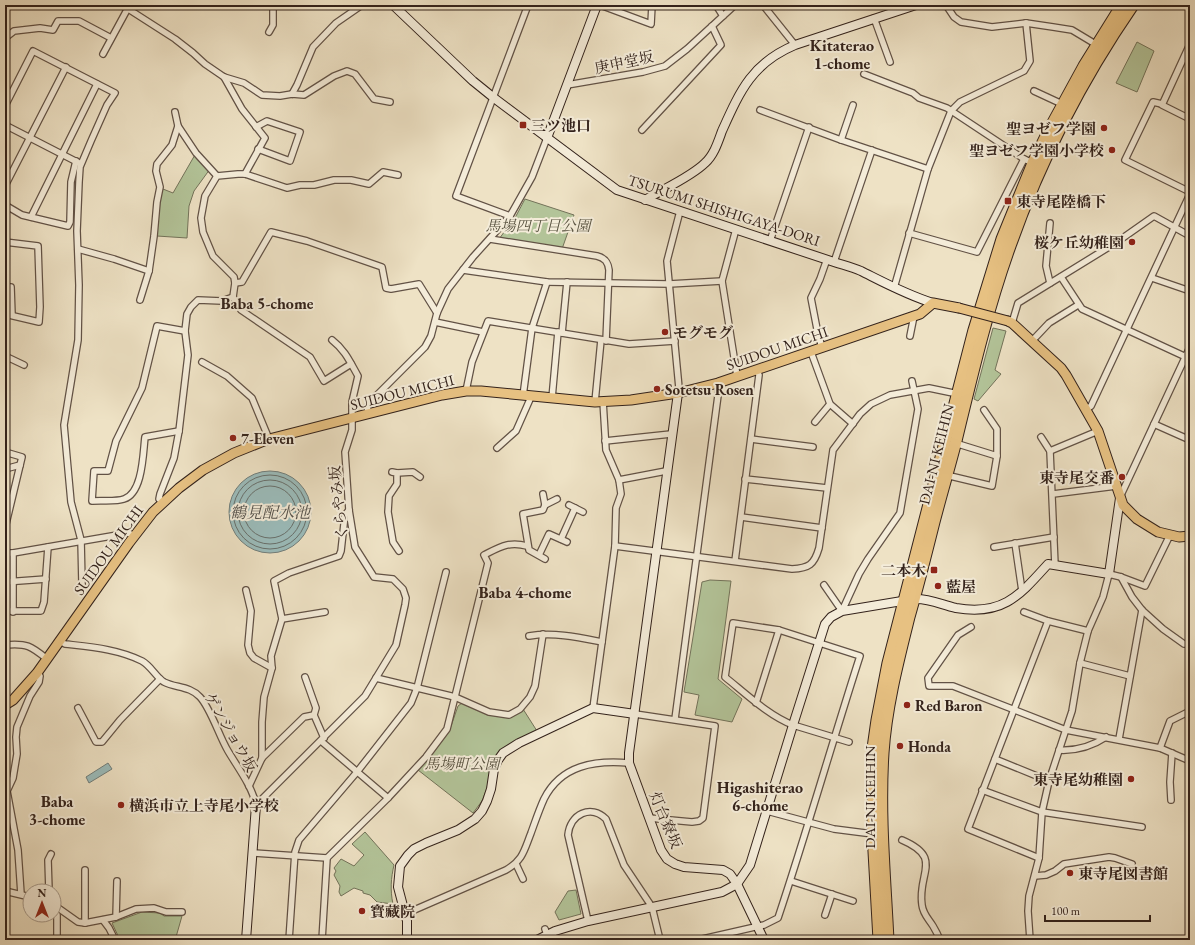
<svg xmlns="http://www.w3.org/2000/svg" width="1195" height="945" font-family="'EB Garamond','Noto Serif JP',serif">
<rect width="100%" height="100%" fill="#eee2c5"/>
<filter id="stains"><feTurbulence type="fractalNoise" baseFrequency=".005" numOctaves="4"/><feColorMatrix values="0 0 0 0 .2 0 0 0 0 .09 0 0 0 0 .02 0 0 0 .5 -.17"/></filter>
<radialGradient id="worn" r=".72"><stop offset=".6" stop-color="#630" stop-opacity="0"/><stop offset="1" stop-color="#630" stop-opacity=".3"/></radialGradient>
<g fill="#b3c499" stroke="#73735a">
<path d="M1137,42L1154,51L1137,92L1116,83Z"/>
<path d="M196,153L210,169L194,191L189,206L187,238L157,236L159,199L163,189L173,193Z"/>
<path d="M525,199L574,215L562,249L499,239L516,216Z"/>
<path d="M993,328L1006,331L995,370L1001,374L978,401L974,399Z"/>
<path d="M710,580L731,581L718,679L742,699L732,722L695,715L699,695L684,692L702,582Z"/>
<path d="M462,703L490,715L510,717L523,709L537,731L517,741L491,769L487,788L482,801L473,813L418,770L450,729L458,706Z"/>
<path d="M365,832L394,865C391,878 390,890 393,904L377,902L370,895L363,893V891L354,888L341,896L339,892L340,886L334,875L336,871L334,868L341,859L354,866L364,855L352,844Z"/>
<path d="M576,890L581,914L559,920L555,912L568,891Z"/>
<path d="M142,912L160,913L164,916H182L176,937L184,940H120L112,923Z"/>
</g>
<g fill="#9bbcbb" stroke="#717e7b">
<circle cx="270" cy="512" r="41"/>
<path d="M108,763L112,769L89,783L86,777Z"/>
</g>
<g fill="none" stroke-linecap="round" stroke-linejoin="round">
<g stroke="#676f6b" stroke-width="1">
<circle cx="270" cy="512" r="37"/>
<circle cx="270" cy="512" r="32"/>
<circle cx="270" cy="512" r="26"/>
</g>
<defs>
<g id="street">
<path d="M122,5L175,39L193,53L205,64L224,77L244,83L262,95L280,96L292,94L304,95L334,76L347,71L355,74L374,99L390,102"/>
<path d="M600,5L651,24L652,5"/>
<path d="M716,5L723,16"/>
<path d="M763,5L795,45"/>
<path d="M946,5L954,17L961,22L992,27L1026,23L1053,27L1072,30L1097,45"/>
<path d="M874,18L890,62"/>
<path d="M269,32L273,25V5"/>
<path d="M5,38L14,31L40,28L53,30L58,21H79L111,38"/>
<path d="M1190,44L1162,105L1190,119"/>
<path d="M103,54L128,8"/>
<path d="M864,74L913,93L919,98L947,108L1024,159L1033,163"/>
<path d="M224,77L242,109L265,138L245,174"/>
<path d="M567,85L643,72L665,66L687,49L735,5"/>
<path d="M1034,91L1062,104"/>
<path d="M292,94L297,85L313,47L336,23L362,5"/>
<path d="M1162,104L1153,102L1125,160L1190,192"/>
<path d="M5,106L33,51L115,93L107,105L91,141L80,167L79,182L77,231L79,285L78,340L64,425L71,502L81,540L82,584"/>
<path d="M760,110L841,140L928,169"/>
<path d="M175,112L178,126L196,153L217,176"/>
<path d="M5,125L79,163"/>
<path d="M256,127L267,121L300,132L290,161L258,149"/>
<path d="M642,130L721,45L712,26"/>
<path d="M841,140L853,105"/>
<path d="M5,186L66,67"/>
<path d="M5,205L22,215L68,226L70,222L71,182L76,161"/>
<path d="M510,216L456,196L528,5"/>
<path d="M31,217L97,84"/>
<path d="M1050,223L1046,266L1050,283"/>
<path d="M736,229L722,281L737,376"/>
<path d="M909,233L977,252L1024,159"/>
<path d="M490,239L597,256C605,258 608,262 609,270L606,341"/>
<path d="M770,241L809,127"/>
<path d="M5,242L38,246L40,307L39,322L5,314"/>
<path d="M78,249L114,259L149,271"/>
<path d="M834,262L872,150"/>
<path d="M463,270L547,282L669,284L722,281"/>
<path d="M1061,277L1082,309L1186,357"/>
<path d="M1152,278L1190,291"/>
<path d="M235,283L242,282L271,232L307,241L382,267L386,288L391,289L419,284L437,313"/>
<path d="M5,287H11L12,315"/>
<path d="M894,288L928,169L951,111L960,102L1024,71L1030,61L1026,23"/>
<path d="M140,300L149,271L154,236L157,202L160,187L156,171L157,164L172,145L178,126"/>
<path d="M435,322L483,332"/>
<path d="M1012,323L1018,303L1117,242L1154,216L1190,236"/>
<path d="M562,333L567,282"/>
<path d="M910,336L914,316"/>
<path d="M1032,341L1049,323L1078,305"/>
<path d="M822,348L817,329L811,298L820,279L827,259"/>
<path d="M811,352L830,404L853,424"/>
<path d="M5,356L24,365"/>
<path d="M202,362L227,376L252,398L269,439"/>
<path d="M351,364L324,381L310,357L241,310L233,297L235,283L234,277L213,256L203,232L201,218L205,196L217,176L238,174H245L287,188L300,185H314L334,180H351L369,184L383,172L398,175"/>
<path d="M466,391L472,362L488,321L629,344L675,341"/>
<path d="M678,393L679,388L667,261L680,211"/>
<path d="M523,396L532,328L547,282"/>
<path d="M552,398L558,332"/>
<path d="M595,402L601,340"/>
<path d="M1087,409L1091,406L1190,194"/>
<path d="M369,414L367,407L374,398L425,347L431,336L437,313L448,289L473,257L510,216L532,177L547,138"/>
<path d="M815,422L830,404"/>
<path d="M1154,424L1190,440"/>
<path d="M179,431L145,437C143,453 143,493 124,499C116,502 101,500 92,501L94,471H108L116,441L142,388L157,326L185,331"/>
<path d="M1041,437L1050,451L1055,565"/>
<path d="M751,439L813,447"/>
<path d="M605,441L671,434"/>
<path d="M955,443L997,456V429L984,410"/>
<path d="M497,448L516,431L531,397"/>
<path d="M1050,451L1098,431"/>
<path d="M5,452L22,457L5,528"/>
<path d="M5,469L20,465"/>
<path d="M392,472L397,473V484L389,496L388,512L393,542L399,551"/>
<path d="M397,473L413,472L420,477"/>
<path d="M946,475L992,486L997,456"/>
<path d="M745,479L827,488"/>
<path d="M619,480L666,471"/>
<path d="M543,494L545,505L543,510L523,514L529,550L545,559"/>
<path d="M1053,494L1116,486"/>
<path d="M1120,497L1190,347"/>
<path d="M162,502L159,499L160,494L174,458L179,431L188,355L185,331L187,314L191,307L198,300L222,301L233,297"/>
<path d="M545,505L557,499"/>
<path d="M569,505L583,512"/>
<path d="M741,517L822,528"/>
<path d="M561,539L575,508"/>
<path d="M1015,543L1022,591"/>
<path d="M615,546L792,569C809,568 814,565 819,548L833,450L860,414L871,404L890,395L929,388L958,394"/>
<path d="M994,547L1054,537"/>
<path d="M5,553H13L129,533L134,536"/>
<path d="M13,553V612"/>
<path d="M539,555L549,534L567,542"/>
<path d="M735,561L759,375L757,370"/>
<path d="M1121,577L1132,597L1142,610L1163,629L1184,644H1190"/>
<path d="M5,582L46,579"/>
<path d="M824,585L842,611L859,574L868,559L900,513L918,409L912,381"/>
<path d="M246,590L251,611L248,645L250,653L254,658L272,668"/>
<path d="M5,611H41L44,602L48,547"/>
<path d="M1024,612L1048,621L1088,631"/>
<path d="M282,619L325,612"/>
<path d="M971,627L958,635L928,678L929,686H953L1066,730L1160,748L1190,761"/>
<path d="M529,636C554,632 577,637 602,642"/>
<path d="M60,641L65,644C91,647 118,649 142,661C151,666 156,677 164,682C176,688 190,686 200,697C211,709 219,736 228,751C238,768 252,786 256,805"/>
<path d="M5,645C27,643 31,646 47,659"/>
<path d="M1080,663L1130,676"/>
<path d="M305,677L316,708L314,715L324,738"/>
<path d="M376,678L455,697L489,712L509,715L520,709L530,697L535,686L543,634"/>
<path d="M756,703L779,630"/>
<path d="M78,708L96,742H102L120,720L160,679"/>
<path d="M593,708L615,546L616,508L621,494L619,480L606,450L603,401"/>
<path d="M635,714L715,726L703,818L699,821L692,822L649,818"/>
<path d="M675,719L719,388L718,383"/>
<path d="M1119,739L1142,610"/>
<path d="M321,741L388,798"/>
<path d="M1160,748L1170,721L1190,711"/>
<path d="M1059,750C1077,751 1091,747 1106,737"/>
<path d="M262,758V722L264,697L272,668L271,656L282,619L274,581L289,573L339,556L341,551L345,515L349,510"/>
<path d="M995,759L1049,781"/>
<path d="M249,786L262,758L304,717L314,715"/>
<path d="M982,790L1042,812L1142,827"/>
<path d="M1171,800L1170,782L1172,753"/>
<path d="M256,805L365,696L396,645L405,605L406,598L403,589L393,579L374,577L355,547L349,510L345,452L352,430V402L358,376C350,362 345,350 332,340"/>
<path d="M767,811L834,829L873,834"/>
<path d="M902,840C944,858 917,873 922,905C923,914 928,918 933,926C936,931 938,935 940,940"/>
<path d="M253,853L327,858"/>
<path d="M1039,858L968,829L1048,621"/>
<path d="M516,864L523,879"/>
<path d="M1035,876L1046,875L1055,871L1064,864L1109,857L1115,858L1132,864"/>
<path d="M791,881L853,901"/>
<path d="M5,891L30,897"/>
<path d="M49,891L48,860L51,854"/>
<path d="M21,894L18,850L7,791L13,778L17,754L16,737L17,727L30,696L39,682L40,676L37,673"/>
<path d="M54,905L78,922L85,923L116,917L117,881"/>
<path d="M54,907L57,915V940"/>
<path d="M405,914L506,870C523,860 524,851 531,833C535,822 539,810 544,799C561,765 595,760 629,763"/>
<path d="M825,915L832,894"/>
<path d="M116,917L136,909L154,908L166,912H182"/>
<path d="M103,920L109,928L115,940"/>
<path d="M588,921L568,835C570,814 591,804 606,819L624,865L652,907L660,940"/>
<path d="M85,923V870"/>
<path d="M545,929L549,940"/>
<path d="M289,940L295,852L299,840L357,772L411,703L417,688L446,572"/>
<path d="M322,940L327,858L388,798L426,757L447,729L488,563L484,555C500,547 509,541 527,546"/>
<path d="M698,940L764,925L778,918C807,831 832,743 860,656L779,630L733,623L725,677C745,693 769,716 793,725L849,742"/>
<path d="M1030,940L1028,911L1029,896L1039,858L1042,812L1049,781L1072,711L1080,663L1088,631L1103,597L1109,574L1121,577L1145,586L1170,535"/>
<path d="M1186,940L1190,937"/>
</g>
<g id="secondary">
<path d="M393,5L473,81L494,98L617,190L834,262C843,265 852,267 861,271C885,283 907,295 933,303"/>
<path d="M547,138L597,5"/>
<path d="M645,200C663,189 691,177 705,163C714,155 718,142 722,131C740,91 752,63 795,45L916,5"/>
<path d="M678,393L629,753V763L661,850L667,859L675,864L684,867L723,870L730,874L737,884L764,940"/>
<path d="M246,940L256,805"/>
<path d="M407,940V921L398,887L400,866L408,855L414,849L426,843L458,830L475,819L482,811L487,801L491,789L494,769L498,760L503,753L519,743L593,708L635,714"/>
<path d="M537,940L555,931L588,921L722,892L737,884L750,865L793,725L825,624L831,617L842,611L914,599C929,598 942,605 956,608C1003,616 1019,596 1048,564L1109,574L1120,498"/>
</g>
<g id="primary">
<path d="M1008,321L1012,323L1061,368L1066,375L1098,431L1123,505L1137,519L1158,532L1179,537L1190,536"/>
<path d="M5,705L13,700L37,673L129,543L153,512L179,488L203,470L234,453L269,439L442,395L466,391H481L595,402L631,400L678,393L718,383L920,314L933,303L959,308"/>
</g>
<g id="highway">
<path d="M879,940L873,834V748L877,720L888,663L937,473L974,330L1002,239L1033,163L1049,130L1084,66L1122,5"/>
<path d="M888,940C885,878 879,815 883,753C886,707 898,661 909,617C918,586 926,554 934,522C941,495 949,468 956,441C972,375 987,310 1010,246C1040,161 1082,79 1133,5"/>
</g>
</defs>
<use href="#street" stroke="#625246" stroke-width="8"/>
<use href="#secondary" stroke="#33221b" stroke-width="10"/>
<use href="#primary" stroke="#33221b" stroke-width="11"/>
<use href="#highway" stroke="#33221b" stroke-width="13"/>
<use href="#street" stroke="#f4ecd9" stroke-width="5.5"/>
<use href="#secondary" stroke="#f4ecd9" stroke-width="8"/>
<use href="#primary" stroke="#e7c182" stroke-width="9"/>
<use href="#highway" stroke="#e7c182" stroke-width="11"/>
<defs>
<path id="primary-bridge" d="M959,308L1008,321"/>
</defs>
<use href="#primary-bridge" stroke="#33221b" stroke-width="11" stroke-linecap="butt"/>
<use href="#primary-bridge" stroke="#e7c182" stroke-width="9"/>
</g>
<g fill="#8f2418" stroke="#f4ecd9" stroke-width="1.5">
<rect x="519" y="121" width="8" height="8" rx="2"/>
<circle cx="1104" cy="128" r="4"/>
<circle cx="1112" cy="150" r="4"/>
<rect x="1004" y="197" width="8" height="8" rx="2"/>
<circle cx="1132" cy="242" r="4"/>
<circle cx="665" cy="332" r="4"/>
<circle cx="657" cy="389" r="4"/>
<circle cx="233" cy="438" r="4"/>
<circle cx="1122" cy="477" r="4"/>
<rect x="930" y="566" width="8" height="8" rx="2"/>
<circle cx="938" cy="586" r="4"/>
<circle cx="907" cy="705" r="4"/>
<circle cx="900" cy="746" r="4"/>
<circle cx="1131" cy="779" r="4"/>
<circle cx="121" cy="805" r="4"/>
<circle cx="1070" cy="873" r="4"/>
<circle cx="362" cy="911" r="4"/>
</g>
<g text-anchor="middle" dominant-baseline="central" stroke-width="4" stroke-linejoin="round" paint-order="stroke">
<g font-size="15" fill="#33221b" stroke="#f4ecd9">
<text transform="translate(624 62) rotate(-12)">庚申堂坂</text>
<text transform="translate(724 210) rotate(18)">TSURUMI SHISHIGAYA-DORI</text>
<text transform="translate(777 348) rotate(-19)">SUIDOU MICHI</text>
<text transform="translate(402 392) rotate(-14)">SUIDOU MICHI</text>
<text transform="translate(936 454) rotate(-76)">DAI-NI KEIHIN</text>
<text transform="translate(338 503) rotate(-96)">くらやみ坂</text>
<text transform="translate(108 550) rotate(-54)">SUIDOU MICHI</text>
<text transform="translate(231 732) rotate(60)">ゲンジョウ坂</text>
<text transform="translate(869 797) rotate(-90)">DAI-NI KEIHIN</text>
<text transform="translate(666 820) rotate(67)">灯台寮坂</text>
</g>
<g font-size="15" font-weight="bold" fill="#33221b" stroke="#f4ecd9" text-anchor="start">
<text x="531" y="125">三ツ池口</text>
<text x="1096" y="128" text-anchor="end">聖ヨゼフ学園</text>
<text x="1104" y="150" text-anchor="end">聖ヨゼフ学園小学校</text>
<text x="1016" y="201">東寺尾陸橋下</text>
<text x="1124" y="242" text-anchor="end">桜ケ丘幼稚園</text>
<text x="673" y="332">モグモグ</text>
<text x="665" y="389">Sotetsu Rosen</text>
<text x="241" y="438">7-Eleven</text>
<text x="1114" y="477" text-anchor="end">東寺尾交番</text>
<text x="926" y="570" text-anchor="end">二本木</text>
<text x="946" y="586">藍屋</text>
<text x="915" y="705">Red Baron</text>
<text x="908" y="746">Honda</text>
<text x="1123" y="779" text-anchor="end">東寺尾幼稚園</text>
<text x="129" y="805">横浜市立上寺尾小学校</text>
<text x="1078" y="873">東寺尾図書館</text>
<text x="370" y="911">寳藏院</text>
</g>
<g font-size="15" font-style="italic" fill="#595341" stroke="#f4ecd9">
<text x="538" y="225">馬場四丁目公園</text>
<text x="462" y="763">馬場町公園</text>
</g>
<g font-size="16" font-weight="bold" fill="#33221b" stroke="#f4ecd9">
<text x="842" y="45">Kitaterao<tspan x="842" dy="18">1-chome</tspan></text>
<text x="267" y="303">Baba 5-chome</text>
<text x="525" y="592">Baba 4-chome</text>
<text x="760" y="787">Higashiterao<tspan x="760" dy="18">6-chome</tspan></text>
<text x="57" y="801">Baba<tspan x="57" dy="18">3-chome</tspan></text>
</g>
<g font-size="16" font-style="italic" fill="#52504b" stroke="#f4ecd9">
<text x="270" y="512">鶴見配水池</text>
</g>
</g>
<rect width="1195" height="945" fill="none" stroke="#eee2c5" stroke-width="20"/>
<rect x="6" y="6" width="1183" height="933" fill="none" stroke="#33221b" stroke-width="2"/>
<rect x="10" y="10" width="1175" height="925" fill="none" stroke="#33221b"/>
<g transform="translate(42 903)"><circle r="19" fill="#f4ecd9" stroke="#a79b8d"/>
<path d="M0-3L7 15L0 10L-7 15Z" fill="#8f2418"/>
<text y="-6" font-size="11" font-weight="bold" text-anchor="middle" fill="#33221b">N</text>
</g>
<path d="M1045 915v6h105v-6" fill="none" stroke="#33221b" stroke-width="2"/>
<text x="1051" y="915" font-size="12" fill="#33221b" stroke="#f4ecd9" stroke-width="3" paint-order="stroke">100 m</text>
<rect width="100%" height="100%" filter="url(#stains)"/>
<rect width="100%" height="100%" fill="url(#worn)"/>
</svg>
